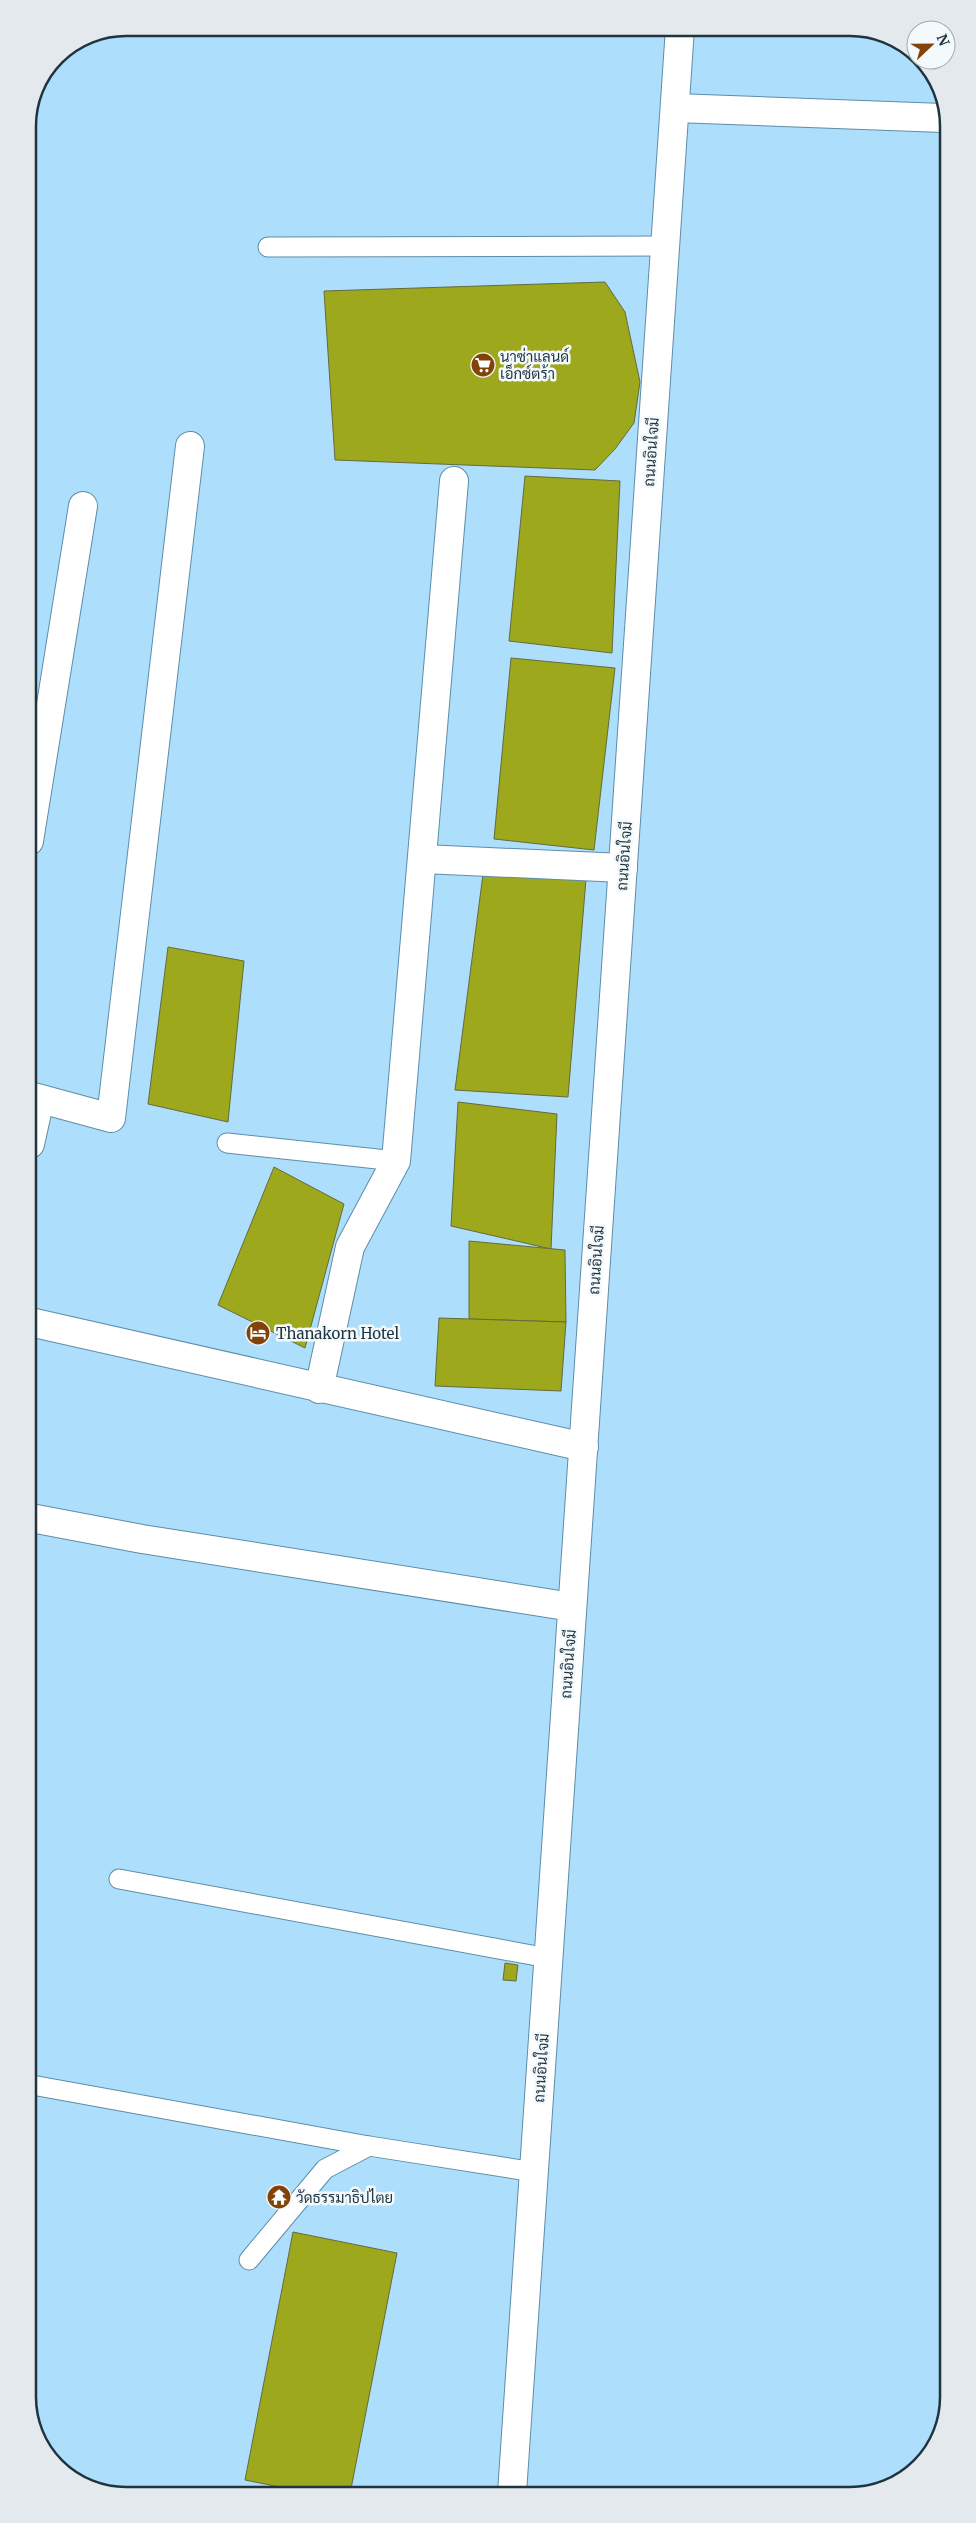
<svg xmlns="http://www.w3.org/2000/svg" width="976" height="2523" font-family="Merriweather,Sarabun,serif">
<rect width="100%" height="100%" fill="#addffd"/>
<g fill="#9da81c" stroke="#656a3d">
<path d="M605,282L625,312L640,382L634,423L615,449L595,470L335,460L324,291Z"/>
<path d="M525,476L620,481L612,653L509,641Z"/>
<path d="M511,658L615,668L594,850L494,839Z"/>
<path d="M483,874L586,879L568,1097L455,1090Z"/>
<path d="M168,947L244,961L228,1122L148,1104Z"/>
<path d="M458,1102L557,1114L551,1249L451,1226Z"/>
<path d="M274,1167L344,1204L305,1348L218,1305Z"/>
<path d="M469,1241L565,1250L566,1322L469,1319Z"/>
<path d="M439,1318L566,1322L561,1391L435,1386Z"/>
<path d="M505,1963L518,1965L516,1981L503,1980Z"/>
<path d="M293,2232L397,2253L350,2494H314L245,2480Z"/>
</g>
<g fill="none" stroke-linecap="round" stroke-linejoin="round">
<defs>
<g id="service">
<path d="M268,247L666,246"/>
<path d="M227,1143L396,1161"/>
<path d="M119,1879L548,1958"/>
<path d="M32,2085L369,2146"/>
<path d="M249,2260L325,2169L369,2146L534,2172"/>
</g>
<g id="minor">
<path d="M675,108L943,118"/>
<path d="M29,841L83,506"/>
<path d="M423,859L623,868"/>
<path d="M30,1096L111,1118L190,446"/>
<path d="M30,1144L40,1099"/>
<path d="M30,1322L584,1447"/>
<path d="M319,1389L350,1247L396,1161L454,481"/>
<path d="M31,1518L142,1539L572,1607"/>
</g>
<path id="tertiary" d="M512,2493L680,28"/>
</defs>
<use href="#service" stroke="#5d8da8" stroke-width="21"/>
<use href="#minor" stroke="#5d8da8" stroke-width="30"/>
<use href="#tertiary" stroke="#5d8da8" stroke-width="30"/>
<use href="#service" stroke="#fff" stroke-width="19"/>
<use href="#minor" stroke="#fff" stroke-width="28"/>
<use href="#tertiary" stroke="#fff" stroke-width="28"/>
</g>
<defs>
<symbol id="supermarket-disc" viewBox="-11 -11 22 22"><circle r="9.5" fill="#824208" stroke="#f4f9fc"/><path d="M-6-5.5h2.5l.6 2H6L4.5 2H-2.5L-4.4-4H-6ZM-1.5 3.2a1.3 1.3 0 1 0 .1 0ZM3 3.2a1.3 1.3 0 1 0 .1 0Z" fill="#fff"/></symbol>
<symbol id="hotel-disc" viewBox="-11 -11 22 22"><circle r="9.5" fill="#824208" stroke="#f4f9fc"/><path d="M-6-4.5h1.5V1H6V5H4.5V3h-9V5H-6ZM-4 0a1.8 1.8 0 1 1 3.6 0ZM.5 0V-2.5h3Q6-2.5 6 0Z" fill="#fff"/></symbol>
<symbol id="temple-disc" viewBox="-11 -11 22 22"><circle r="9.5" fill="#824208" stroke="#f4f9fc"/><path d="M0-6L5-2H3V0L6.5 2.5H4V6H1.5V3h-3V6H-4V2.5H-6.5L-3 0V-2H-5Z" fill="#fff"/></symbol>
</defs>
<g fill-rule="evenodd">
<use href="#supermarket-disc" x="469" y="351" width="28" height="28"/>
<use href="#hotel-disc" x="244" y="1319" width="28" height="28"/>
<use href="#temple-disc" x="265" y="2183" width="28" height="28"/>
</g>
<g text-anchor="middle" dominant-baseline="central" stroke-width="5" stroke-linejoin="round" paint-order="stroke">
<g font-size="15" fill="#1f343f" stroke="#f4f9fc" text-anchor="start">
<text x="500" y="356">นาซ่าแลนด์<tspan x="500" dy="17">เอ็กซ์ตร้า</tspan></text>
<text x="276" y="1333">Thanakorn Hotel</text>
<text x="296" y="2197">วัดธรรมาธิปไตย</text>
</g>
<g font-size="15" fill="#1f343f" stroke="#f4f9fc">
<text transform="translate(651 452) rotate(-86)">ถนนอินใจมี</text>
<text transform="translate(624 856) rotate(-86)">ถนนอินใจมี</text>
<text transform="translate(596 1260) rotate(-86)">ถนนอินใจมี</text>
<text transform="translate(568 1664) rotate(-86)">ถนนอินใจมี</text>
<text transform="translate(541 2068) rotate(-86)">ถนนอินใจมี</text>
</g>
</g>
<path d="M0 0H976V2523H0ZM126 36H850A90 90 0 0 1 940 126V2397A90 90 0 0 1 850 2487H126A90 90 0 0 1 36 2397V126A90 90 0 0 1 126 36Z" fill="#e3e9ed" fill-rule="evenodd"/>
<path fill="none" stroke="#1f343f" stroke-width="2.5" d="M126 36H850A90 90 0 0 1 940 126V2397A90 90 0 0 1 850 2487H126A90 90 0 0 1 36 2397V126A90 90 0 0 1 126 36Z"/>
<g transform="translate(931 45) rotate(68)"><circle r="24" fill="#f4f9fc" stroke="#9faab0"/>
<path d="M0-4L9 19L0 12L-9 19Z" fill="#824208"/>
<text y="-8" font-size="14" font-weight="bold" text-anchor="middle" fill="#1f343f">N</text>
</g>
</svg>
